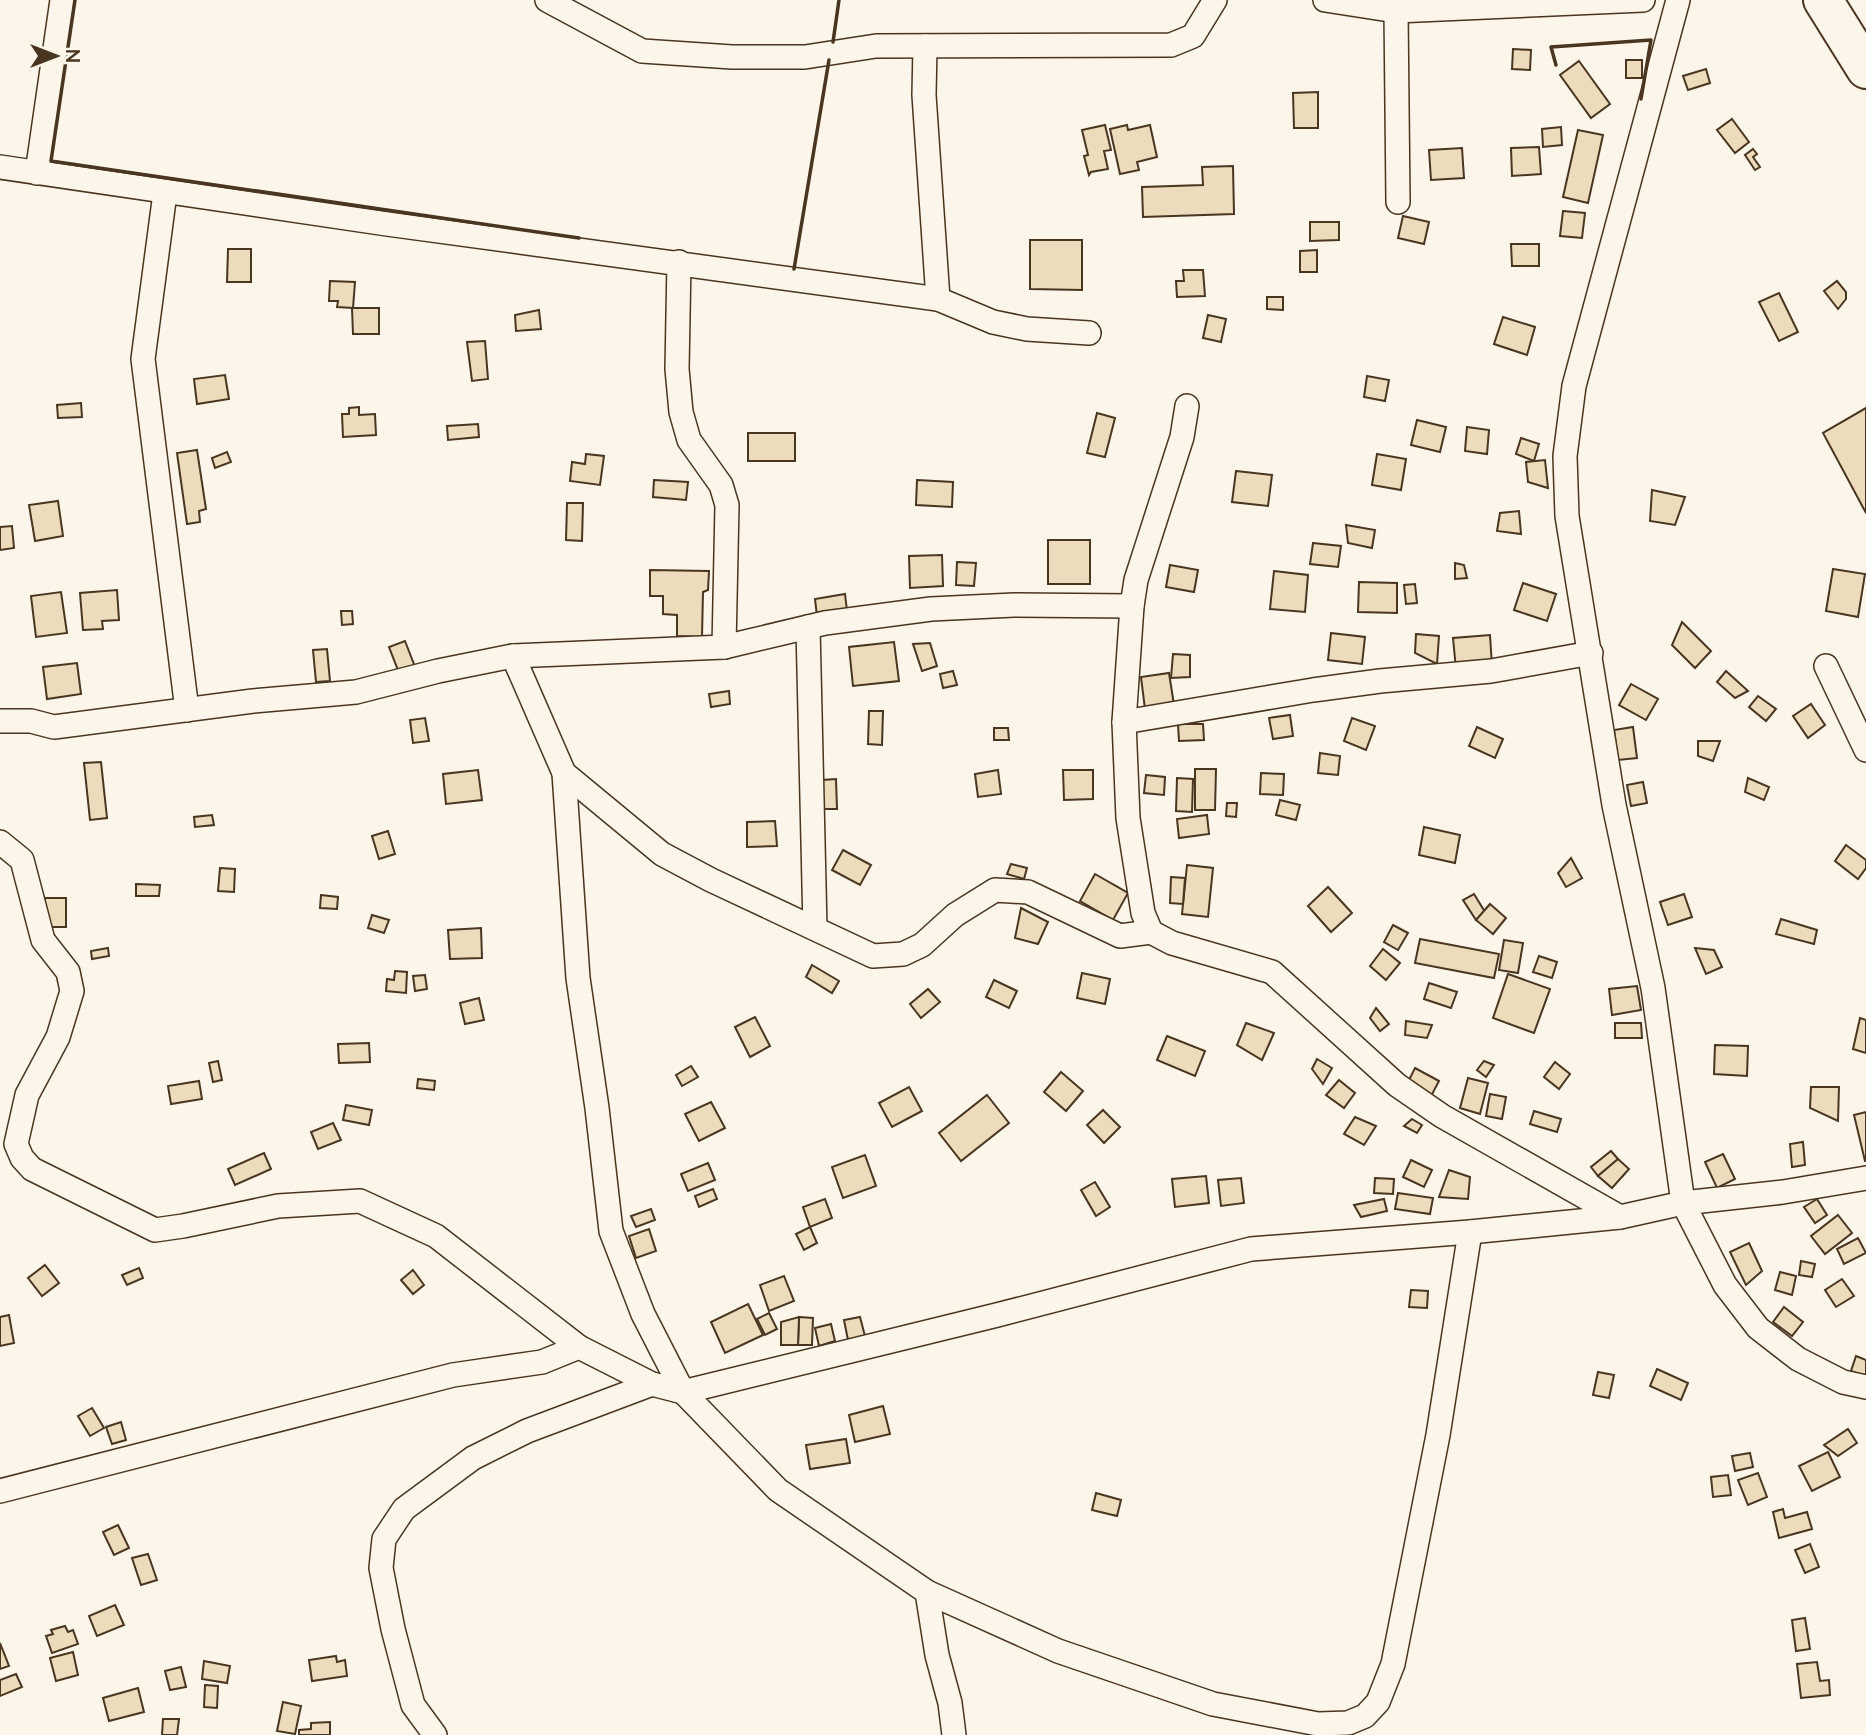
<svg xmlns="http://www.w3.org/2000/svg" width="1866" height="1735" font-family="Mulish,sans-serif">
<rect width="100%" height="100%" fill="#fbf6e9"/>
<g fill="#ecdcbc" stroke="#4a3520" stroke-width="2">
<path d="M1513,49L1531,50L1530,70L1512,69Z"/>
<rect x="1626" y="60" width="16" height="18"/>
<path d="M1579,61L1610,104L1591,118L1560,75Z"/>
<path d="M1706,69L1710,83L1688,90L1683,76Z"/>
<path d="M1318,92V128H1294L1293,93Z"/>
<path d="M1732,119L1749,142L1735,153L1717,130Z"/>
<path d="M1105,125L1111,150L1104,151L1108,169L1091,172L1089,175L1084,156L1088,155L1082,130Z"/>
<path d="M1127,125L1128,130L1150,125L1157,157L1137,162L1139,170L1120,174L1110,129Z"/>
<path d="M1561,127L1562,145L1543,147L1542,129Z"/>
<path d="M1578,130L1603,135L1588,203L1563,197Z"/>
<path d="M1539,147L1541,174L1512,176L1511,148Z"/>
<path d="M1462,148L1464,178L1431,180L1429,150Z"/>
<path d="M1753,149L1757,154L1753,157L1760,167L1755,170L1745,155Z"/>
<path d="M1233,166L1234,214L1143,217L1142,187L1203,185L1202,167Z"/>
<path d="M1563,211L1585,213L1582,238L1560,236Z"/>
<path d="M1403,216L1429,222L1424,244L1398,238Z"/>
<path d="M1310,222H1339V240L1310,241Z"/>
<path d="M1030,240H1082V290L1030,289Z"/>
<path d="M1511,244H1539V266H1512Z"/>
<path d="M228,249H251V282H227Z"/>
<path d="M1317,250V272H1300V251Z"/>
<path d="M1183,270H1203L1205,296L1177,297L1176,281H1184Z"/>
<path d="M330,281L355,282L353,308L337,307L338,301H329Z"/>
<path d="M1837,281L1846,292V299L1838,309L1824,291Z"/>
<path d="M1779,293L1798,332L1779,341L1759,302Z"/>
<path d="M1267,297H1283V310L1267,309Z"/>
<path d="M352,308H379V334H353Z"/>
<path d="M539,310L541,329L516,331L515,315Z"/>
<path d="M1208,315L1226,319L1221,342L1203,338Z"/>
<path d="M1503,317L1535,327L1527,355L1494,344Z"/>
<path d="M485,341L488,379L472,381L467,342Z"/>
<path d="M225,375L229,399L197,404L194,379Z"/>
<path d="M1367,376L1389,380L1385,401L1364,397Z"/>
<path d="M81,403L82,417L58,418L57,405Z"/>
<path d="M359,407V415L375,414L376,435L343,437L342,414H349V408Z"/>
<path d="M1866,408V513L1823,433Z"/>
<path d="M1097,413L1115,418L1105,457L1087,453Z"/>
<path d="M1417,420L1446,427L1440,452L1411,445Z"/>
<path d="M478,424L479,437L448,440L447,426Z"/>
<path d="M1467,427L1489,430L1487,454L1465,451Z"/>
<rect x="748" y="433" width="47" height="28"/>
<path d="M1521,438L1539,444L1534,461L1516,454Z"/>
<path d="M197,450L206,509L199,511L200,522L187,524L177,453Z"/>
<path d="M227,452L231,462L215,468L212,458Z"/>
<path d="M586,454L604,456L600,485L570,481L572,462L585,464Z"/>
<path d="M1377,454L1406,459L1401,490L1372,485Z"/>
<path d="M1545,460L1548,488L1528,482L1526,462Z"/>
<path d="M1236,471L1272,475L1268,506L1232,502Z"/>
<path d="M654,480L688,482L686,500L653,497Z"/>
<path d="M917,480L953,482L952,507L916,505Z"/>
<path d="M1652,490L1685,497L1675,525L1650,521Z"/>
<path d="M58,501L63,536L35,541L29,505Z"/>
<path d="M567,503H583L582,541L566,540Z"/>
<path d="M1519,511L1521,534L1497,531L1500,513Z"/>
<path d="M1346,525L1375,530L1372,548L1348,543Z"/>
<path d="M12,526L14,548L0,550V527Z"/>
<rect x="1048" y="540" width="42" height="44"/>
<path d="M1313,543L1341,546L1338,567L1310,564Z"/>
<path d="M942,555L943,586L910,588L909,556Z"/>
<path d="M957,562L976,563L974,586L956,585Z"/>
<path d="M1455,563L1464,565L1467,578L1455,579Z"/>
<path d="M1170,565L1198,570L1194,592L1166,587Z"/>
<path d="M1833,569L1865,574L1858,617L1826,611Z"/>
<path d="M650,570L709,571L708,590L703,592L702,637L677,636V615L663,614V596H650Z"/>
<path d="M1274,571L1308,575L1305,612L1270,609Z"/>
<path d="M1359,582L1397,583V613L1358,612Z"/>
<path d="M1523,583L1556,594L1547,621L1514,610Z"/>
<path d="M1415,584L1417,603L1406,604L1404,585Z"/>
<path d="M117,590L119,620L102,621L103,629L83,630L80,593Z"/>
<path d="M61,592L67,633L36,637L31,596Z"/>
<path d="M845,594L847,611L817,616L815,599Z"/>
<path d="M341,611H352L353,624L342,625Z"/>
<path d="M1682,622L1711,651L1695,668L1672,645Z"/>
<path d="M1331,633L1365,637L1362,664L1328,660Z"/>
<path d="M1416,634L1439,636L1437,664L1415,653Z"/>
<path d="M1490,635L1492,666L1456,669L1453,638Z"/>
<path d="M405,641L417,672L401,678L389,647Z"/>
<path d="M894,642L899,681L853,686L849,647Z"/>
<path d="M930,643L937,666L922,671L913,644Z"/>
<path d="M327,649L330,681L316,682L313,650Z"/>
<path d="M1173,654L1190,655V677L1171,678Z"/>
<path d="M77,663L81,694L47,699L43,667Z"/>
<path d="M953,671L957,685L943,688L940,674Z"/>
<path d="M1726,671L1748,691L1735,698L1717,682Z"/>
<path d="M1169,673L1174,705L1145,709L1141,677Z"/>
<path d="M1631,684L1658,699L1646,720L1619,705Z"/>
<path d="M729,691L730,704L711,707L709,694Z"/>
<path d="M1758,696L1776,709L1766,721L1749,707Z"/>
<path d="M1811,704L1825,725L1808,738L1793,716Z"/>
<path d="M869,711H883L882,745L868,744Z"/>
<path d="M1290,715L1293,736L1273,739L1269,718Z"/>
<path d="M425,718L429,741L413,743L410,720Z"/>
<path d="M1352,718L1375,726L1366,750L1344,741Z"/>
<path d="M1178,724H1203L1204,740L1179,741Z"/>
<path d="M1477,727L1503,739L1495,758L1469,746Z"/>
<path d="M1633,727L1637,758L1618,760L1614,730Z"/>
<path d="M994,728H1008L1009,740H994Z"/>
<path d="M1698,741H1720L1713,761L1698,756Z"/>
<path d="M1320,753L1340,756L1338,775L1318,773Z"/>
<path d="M101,762L107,818L90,820L84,763Z"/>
<path d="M1195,769H1216L1215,810H1195Z"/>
<path d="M478,770L482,800L446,804L443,774Z"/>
<path d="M998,770L1001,794L978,797L975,774Z"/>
<path d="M1063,770H1093V799L1064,800Z"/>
<path d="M1261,773L1284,774L1283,795L1260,794Z"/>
<path d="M1146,775L1165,777L1164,795L1144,793Z"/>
<path d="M1177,778L1193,779L1192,812L1176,811Z"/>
<path d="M1748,778L1769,787L1764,800L1745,792Z"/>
<path d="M836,779L837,809H823L822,780Z"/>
<path d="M1643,782L1647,803L1631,806L1627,785Z"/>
<path d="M1280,800L1300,805L1296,820L1276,815Z"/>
<path d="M1227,803H1237L1236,817L1226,816Z"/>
<path d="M212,815L214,825L195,827L194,817Z"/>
<path d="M1207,815L1209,834L1179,838L1177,819Z"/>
<path d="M775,821L777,846L747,847V822Z"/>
<path d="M1424,827L1460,835L1455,863L1419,855Z"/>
<path d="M388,831L395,854L379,859L372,836Z"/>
<path d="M1846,845L1866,860V868L1858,879L1835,861Z"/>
<path d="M843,850L871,865L860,885L832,870Z"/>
<path d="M1571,858L1582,878L1566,887L1558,873Z"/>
<path d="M1011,864L1027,868L1024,879L1007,874Z"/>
<path d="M1187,865L1213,868L1208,917L1182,914Z"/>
<path d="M220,868L235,869L234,892L218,891Z"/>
<path d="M1095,874L1128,893L1113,920L1080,901Z"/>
<path d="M1171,877L1185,878L1183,904L1170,903Z"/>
<path d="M136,884L160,885L159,896H136Z"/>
<path d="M1328,887L1352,913L1331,932L1308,906Z"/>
<path d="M1474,894L1485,912L1476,920L1463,900Z"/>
<path d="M1684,894L1692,917L1668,925L1660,902Z"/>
<path d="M321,895L338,897L337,909L320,908Z"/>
<rect x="45" y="898" width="21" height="29"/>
<path d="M1490,904L1506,918L1493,934L1476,920Z"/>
<path d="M1021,908L1048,922L1038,944L1015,938Z"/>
<path d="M372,915L389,920L384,933L368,928Z"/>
<path d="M1781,919L1817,930L1814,944L1776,934Z"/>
<path d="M1393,925L1408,933L1398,950L1384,942Z"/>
<path d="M481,928L482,958L450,959L448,930Z"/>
<path d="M1420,939L1499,954L1494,978L1415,963Z"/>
<path d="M1504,940L1523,943L1518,973L1499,970Z"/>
<path d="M108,948L109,956L92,959L91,951Z"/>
<path d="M1695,948L1714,950L1722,967L1706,974Z"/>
<path d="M1383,949L1400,963L1386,980L1370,966Z"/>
<path d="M1539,956L1557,962L1552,978L1533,972Z"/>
<path d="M812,965L839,981L832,993L806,977Z"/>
<path d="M395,971L407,972L406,993L386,991L387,979L394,980Z"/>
<path d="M1082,973L1110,979L1105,1004L1077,998Z"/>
<path d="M1508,974L1550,989L1534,1033L1493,1018Z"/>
<path d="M425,975L427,989L415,991L413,976Z"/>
<path d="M994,980L1017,991L1009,1008L986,997Z"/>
<path d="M1429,983L1457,992L1451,1008L1424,999Z"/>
<path d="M1637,986L1641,1010L1612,1015L1609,989Z"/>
<path d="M928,989L940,1002L921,1018L910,1004Z"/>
<path d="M479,998L484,1020L465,1024L460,1003Z"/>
<path d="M1376,1008L1389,1024L1380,1031L1370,1018Z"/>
<path d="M755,1017L770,1046L750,1057L735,1027Z"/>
<path d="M1860,1018L1866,1020V1053L1853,1049Z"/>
<path d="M1406,1021L1432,1025L1427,1038L1405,1035Z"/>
<path d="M1246,1023L1274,1033L1262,1060L1237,1045Z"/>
<path d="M1615,1023H1641L1642,1038H1615Z"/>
<path d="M1167,1036L1205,1051L1195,1076L1157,1060Z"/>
<path d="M369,1043L370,1062L339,1063L338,1044Z"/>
<path d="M1715,1045L1748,1046L1747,1076L1714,1074Z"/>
<path d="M1317,1059L1332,1068L1323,1084L1312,1069Z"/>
<path d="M218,1061L222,1080L213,1082L209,1063Z"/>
<path d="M1484,1061L1494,1065L1486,1077L1477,1070Z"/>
<path d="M1555,1062L1570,1074L1559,1089L1544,1077Z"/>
<path d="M691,1066L698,1077L682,1086L676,1075Z"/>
<path d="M1415,1068L1439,1081L1429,1100L1408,1082Z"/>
<path d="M1061,1072L1083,1091L1066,1111L1044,1092Z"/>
<path d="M1468,1078L1488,1083L1480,1114L1460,1108Z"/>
<path d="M418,1079L435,1081L434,1090L417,1088Z"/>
<path d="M1339,1080L1355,1093L1344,1108L1326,1095Z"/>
<path d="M199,1081L202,1099L171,1104L168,1086Z"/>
<path d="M909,1087L922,1111L892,1127L879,1103Z"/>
<path d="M1811,1087H1839L1838,1121L1810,1108Z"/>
<path d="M1490,1094L1506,1097L1502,1119L1486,1116Z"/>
<path d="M987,1095L1009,1123L961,1161L939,1133Z"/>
<path d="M711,1102L725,1128L699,1141L685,1114Z"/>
<path d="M346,1105L372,1110L369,1125L343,1120Z"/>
<path d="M1103,1110L1120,1127L1104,1143L1087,1125Z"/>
<path d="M1534,1111L1561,1119L1557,1132L1530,1124Z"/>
<path d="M1866,1112V1161H1865L1854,1115Z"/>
<path d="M1355,1117L1376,1126L1364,1145L1344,1134Z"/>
<path d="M1412,1119L1422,1125L1417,1133L1404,1126Z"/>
<path d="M333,1123L341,1140L318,1149L311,1132Z"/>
<path d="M1803,1142L1805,1165L1792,1167L1790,1144Z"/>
<path d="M1611,1151L1618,1159L1598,1176L1591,1167Z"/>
<path d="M264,1153L271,1169L235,1185L228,1169Z"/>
<path d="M1723,1154L1735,1179L1717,1188L1705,1162Z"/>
<path d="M865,1155L876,1186L843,1198L832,1167Z"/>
<path d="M1618,1159L1629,1169L1612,1188L1598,1176Z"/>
<path d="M1411,1160L1432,1170L1424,1187L1403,1177Z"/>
<path d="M708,1163L715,1180L688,1191L681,1174Z"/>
<path d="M1449,1170L1470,1177L1468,1199L1439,1197Z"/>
<path d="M1206,1176L1209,1203L1175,1207L1172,1179Z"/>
<path d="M1241,1178L1244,1203L1221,1206L1218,1180Z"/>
<path d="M1375,1178L1394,1179L1393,1194L1374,1193Z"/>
<path d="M1095,1182L1110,1207L1096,1216L1081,1190Z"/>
<path d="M713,1189L717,1199L699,1207L695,1196Z"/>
<path d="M1398,1193L1433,1198L1430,1214L1395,1209Z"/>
<path d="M825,1199L832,1218L810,1227L803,1207Z"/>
<path d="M1384,1199L1387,1211L1361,1217L1354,1205Z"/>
<path d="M1817,1199L1827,1215L1815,1223L1804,1207Z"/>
<path d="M651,1209L655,1220L636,1227L631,1216Z"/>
<path d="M1838,1215L1852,1233L1825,1254L1811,1236Z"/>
<path d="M810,1227L817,1243L804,1250L796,1234Z"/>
<path d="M649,1229L656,1251L636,1258L629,1236Z"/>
<path d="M1858,1238L1866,1253L1844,1264L1837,1249Z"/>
<path d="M1749,1243L1762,1271L1746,1285L1730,1252Z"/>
<path d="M1801,1261L1815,1264L1812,1277L1799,1275Z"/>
<path d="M45,1265L59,1283L42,1296L28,1278Z"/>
<path d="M139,1268L143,1278L127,1285L122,1275Z"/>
<path d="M413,1270L424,1285L413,1294L401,1280Z"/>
<path d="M1780,1272L1796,1276L1792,1295L1775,1290Z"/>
<path d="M784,1276L794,1301L769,1311L760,1285Z"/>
<path d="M1842,1279L1854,1296L1836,1307L1825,1290Z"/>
<path d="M1411,1290L1428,1291L1427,1308L1409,1307Z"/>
<path d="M748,1304L763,1335L725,1353L711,1322Z"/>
<path d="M1784,1307L1803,1322L1792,1336L1773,1322Z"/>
<path d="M769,1313L777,1329L765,1335L757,1319Z"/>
<path d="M9,1315L14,1343L0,1346V1317Z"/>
<path d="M799,1317L813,1318L812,1345H798Z"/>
<path d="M799,1317L798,1345H781V1322Z"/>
<path d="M860,1317L865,1336L848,1340L844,1320Z"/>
<path d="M831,1324L835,1341L819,1346L815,1328Z"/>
<path d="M1856,1356L1866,1360V1377L1851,1371Z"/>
<path d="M1657,1369L1688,1383L1681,1400L1650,1386Z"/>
<path d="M1598,1372L1614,1375L1609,1398L1593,1395Z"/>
<path d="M883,1406L890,1434L855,1442L849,1415Z"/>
<path d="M92,1408L104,1428L90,1436L78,1416Z"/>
<path d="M121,1422L126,1440L112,1444L106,1427Z"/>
<path d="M1848,1429L1857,1443L1838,1456L1824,1445Z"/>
<path d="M846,1439L850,1463L810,1469L806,1445Z"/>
<path d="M1828,1452L1840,1477L1812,1491L1799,1466Z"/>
<path d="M1750,1453L1753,1467L1735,1471L1732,1456Z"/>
<path d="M1758,1473L1767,1497L1748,1505L1738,1480Z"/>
<path d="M1728,1475L1731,1495L1713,1497L1711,1477Z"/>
<path d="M1096,1493L1121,1500L1117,1516L1092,1510Z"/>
<path d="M1783,1509L1785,1518L1807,1512L1812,1529L1779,1538L1773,1512Z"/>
<path d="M118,1525L129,1548L114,1555L103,1532Z"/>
<path d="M1810,1544L1819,1567L1805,1573L1795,1550Z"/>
<path d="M148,1554L157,1580L141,1585L132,1558Z"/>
<path d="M115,1605L124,1625L97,1636L89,1616Z"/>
<path d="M1805,1618L1810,1649L1796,1651L1792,1620Z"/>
<path d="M65,1626L68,1632L73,1630L78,1644L52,1653L46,1636L53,1634L51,1630Z"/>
<path d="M0,1643L9,1666L0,1669Z"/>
<path d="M73,1652L78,1675L56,1681L50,1658Z"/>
<path d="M336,1656L337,1662L345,1660L347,1676L312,1681L309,1660Z"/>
<path d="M204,1661L230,1666L227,1683L202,1679Z"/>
<path d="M1817,1662L1820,1681L1829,1680L1830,1695L1801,1698L1797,1664Z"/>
<path d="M181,1667L186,1687L170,1690L165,1671Z"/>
<path d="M16,1674L22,1687L0,1696V1680Z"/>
<path d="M205,1685L218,1686L217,1708L204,1707Z"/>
<path d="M138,1688L144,1712L109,1721L103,1698Z"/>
<path d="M283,1702L301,1706L295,1734L277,1731Z"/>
<path d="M163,1719H179L177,1735H162Z"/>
<path d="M330,1722V1735H299V1730L311,1729V1723Z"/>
</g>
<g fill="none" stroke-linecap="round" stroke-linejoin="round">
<defs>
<g id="minor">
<path d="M547,0L642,51L732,57H805L876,46L1171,45L1193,36L1215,0"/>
<path d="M1325,0L1396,11L1643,0"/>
<path d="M1678,0L1574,386L1565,456L1567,516L1614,805L1653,988L1683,1203L1725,1285L1758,1328L1798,1359L1843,1382L1866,1387"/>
<path d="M1396,11L1398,202"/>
<path d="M0,167L387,224L938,299L924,95L925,46"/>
<path d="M37,173L62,0"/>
<path d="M165,193L143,359L187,710"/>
<path d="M679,262L677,369L681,412L689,440L721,485L727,505L724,647"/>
<path d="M938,299L993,322L1027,329L1089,333"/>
<path d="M1187,406L1182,437L1136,580L1132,606L1124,722L1128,818L1143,913L1151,932L1172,943L1272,972L1397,1085L1442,1116L1620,1217"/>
<path d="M808,627L815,928"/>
<path d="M513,656L564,773L662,854L711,880L873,956L903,954L922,945L955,915L995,890L1028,892L1120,936L1151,932"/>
<path d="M1826,666L1866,750"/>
<path d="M0,721H31L54,727L253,701L356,692L438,671L513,656L724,647L825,623L931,609L1014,605L1132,606"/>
<path d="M1124,722L1313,690L1380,681L1491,671L1591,653"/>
<path d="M564,773L578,978L597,1108L611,1231L643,1314L683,1392L778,1490L927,1592L1058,1651L1213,1704L1318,1724L1348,1723L1365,1716L1378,1702L1393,1664L1438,1435L1470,1232"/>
<path d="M0,842L22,860L43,940L68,972L72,991L58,1037L27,1095L16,1144L22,1158L32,1169L155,1230L183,1226L278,1206L360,1201L436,1236L579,1347"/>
<path d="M0,1491L453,1375L542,1362L579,1347L652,1384L683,1392L997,1315L1251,1249L1470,1232L1620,1217L1683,1203L1783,1192L1866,1178"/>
<path d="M927,1592L937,1655L950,1703L954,1735"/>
<path d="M435,1735L413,1705L393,1629L381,1568L384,1539L404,1509L473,1458L527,1431L652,1384"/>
</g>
<path id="trunk" d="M1823,0L1866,69"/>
</defs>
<use href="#minor" stroke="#4a3520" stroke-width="26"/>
<use href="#trunk" stroke="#4a3520" stroke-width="42"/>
<use href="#minor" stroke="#fbf6e9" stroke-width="23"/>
<use href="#trunk" stroke="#fbf6e9" stroke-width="38"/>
<g stroke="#4a3520" stroke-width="3.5">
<path d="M75,0L51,161L579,238"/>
<path d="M833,42L839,0"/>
<path d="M1556,65L1551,47L1651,40L1641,99"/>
<path d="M794,269L829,60"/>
</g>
</g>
<g transform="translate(56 56) rotate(90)" stroke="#fbf6e9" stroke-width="5" paint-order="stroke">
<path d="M0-5L12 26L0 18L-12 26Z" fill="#4a3520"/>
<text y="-10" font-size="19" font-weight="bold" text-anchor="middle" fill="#4a3520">N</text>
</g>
</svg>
